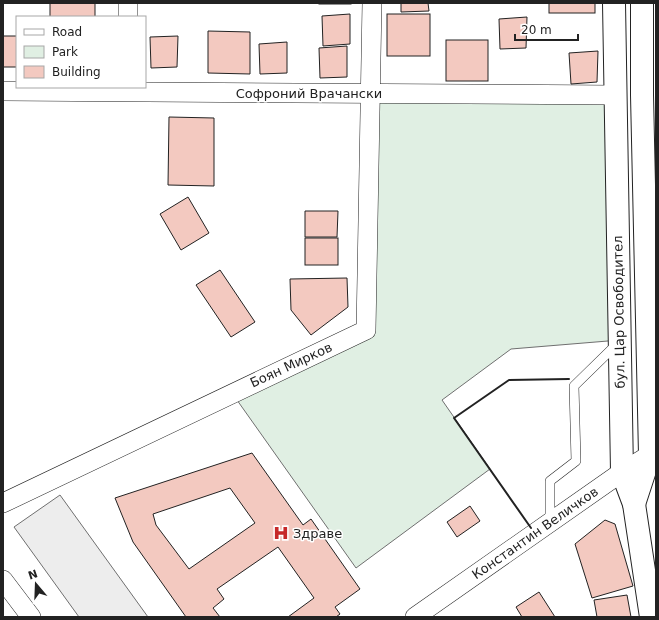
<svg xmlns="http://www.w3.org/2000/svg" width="659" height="620" font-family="'DejaVu Sans',sans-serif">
<rect width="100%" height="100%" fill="#fff"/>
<path fill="#e0efe3" stroke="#6f6f6f" d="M371,93L615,95L620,340L511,349L442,400L490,469L356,568L232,393L366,330Z"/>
<path fill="#ededed" stroke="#6f6f6f" d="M60,495L148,617H79L14,527Z"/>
<g fill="#f3c9c0" stroke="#222" fill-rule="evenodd">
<rect x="50" y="3" width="45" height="14"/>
<rect x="319" y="3" width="32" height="1"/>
<path d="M401,3H428L429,11L401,12Z"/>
<rect x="549" y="3" width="46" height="10"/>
<path d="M350,14V44L323,46L322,16Z"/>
<rect x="387" y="14" width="43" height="42"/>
<path d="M527,17L526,48L500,49L499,19Z"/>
<path d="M208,31L250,32V74L208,73Z"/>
<rect x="3" y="36" width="14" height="31"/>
<path d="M178,36L177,67L151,68L150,37Z"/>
<rect x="446" y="40" width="42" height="41"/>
<path d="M287,42V73L260,74L259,44Z"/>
<path d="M347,46V77L320,78L319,48Z"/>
<path d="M598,51L597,82L571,84L569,53Z"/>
<path d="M169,117L214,118V186L168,185Z"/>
<path d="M188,197L209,233L181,250L160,214Z"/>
<path d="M305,211H338L337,237H305Z"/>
<rect x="305" y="238" width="33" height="27"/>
<path d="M220,270L255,322L231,337L196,285Z"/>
<path d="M347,278L348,307L311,335L291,310L290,279Z"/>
<path d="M252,453L303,525L311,519L360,589L335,607L340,614L336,617H288L314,598L278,547L217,589L224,599L213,608L220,617H186L133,542L115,498ZM230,488L255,523L189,569L156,525L153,514Z"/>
<path d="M470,506L480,521L457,537L447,522Z"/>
<path d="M605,520L615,524L633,586L592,598L575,544Z"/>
<path d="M539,592L555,617H522L516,607Z"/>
<path d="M627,595L631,617H597L594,600Z"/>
</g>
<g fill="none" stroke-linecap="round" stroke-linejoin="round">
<defs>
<path id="service" d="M550,523V481L576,461L574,386L618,343"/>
<g id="minor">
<path d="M128,17V3"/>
<path d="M3,91L615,95"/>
<path d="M3,503L366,330L372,3"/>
<path d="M3,580L31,617"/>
<path d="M415,617L622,472L656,451"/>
</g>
<g id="tertiary">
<path d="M614,3L622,472L634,504L651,617"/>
<path d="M634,504L650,455L642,95V3"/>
</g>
</defs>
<use href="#service" stroke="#222" stroke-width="10"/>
<use href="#minor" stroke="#222" stroke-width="20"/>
<use href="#tertiary" stroke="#222" stroke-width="24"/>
<use href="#service" stroke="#fff" stroke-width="9"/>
<use href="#minor" stroke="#fff" stroke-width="19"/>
<use href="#tertiary" stroke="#fff" stroke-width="22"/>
<path stroke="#222" stroke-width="2" d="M531,528L454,418L509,380L569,379"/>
</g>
<defs>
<symbol id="hospital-bare" viewBox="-9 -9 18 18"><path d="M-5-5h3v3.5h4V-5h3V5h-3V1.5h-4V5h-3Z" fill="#c62828" stroke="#fff" stroke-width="2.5" paint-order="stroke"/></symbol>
</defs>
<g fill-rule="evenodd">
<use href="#hospital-bare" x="270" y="522" width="22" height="22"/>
</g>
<g text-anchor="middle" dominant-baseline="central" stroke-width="3" stroke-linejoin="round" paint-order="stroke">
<g font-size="13" fill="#222" stroke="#fff">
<text x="309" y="93">Софроний Врачански</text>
<text transform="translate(619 312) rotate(-91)">бул. Цар Освободител</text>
<text transform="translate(291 365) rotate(-25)">Боян Мирков</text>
<text transform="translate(535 533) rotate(-35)">Константин Величков</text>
</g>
<g font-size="13" fill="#222" stroke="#fff" text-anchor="start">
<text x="293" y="533">Здраве</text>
</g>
</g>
<rect width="659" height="620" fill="none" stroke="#222222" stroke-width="8"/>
<rect x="16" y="16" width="130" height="72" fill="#ffffff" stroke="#a7a7a7"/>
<rect x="24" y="29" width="20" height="6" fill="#ffffff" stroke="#a7a7a7"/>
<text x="52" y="36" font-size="12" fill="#222222">Road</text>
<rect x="24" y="46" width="20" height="12" fill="#e0efe3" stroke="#a7a7a7"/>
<text x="52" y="56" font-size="12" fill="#222222">Park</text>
<rect x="24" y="66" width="20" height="12" fill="#f3c9c0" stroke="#a7a7a7"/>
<text x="52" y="76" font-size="12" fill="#222222">Building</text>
<g transform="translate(36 584) rotate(341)" stroke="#ffffff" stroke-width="3" paint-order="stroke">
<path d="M0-3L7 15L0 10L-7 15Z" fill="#222222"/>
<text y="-6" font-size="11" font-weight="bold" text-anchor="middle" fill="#222222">N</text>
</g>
<path d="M515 34v6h63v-6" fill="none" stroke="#222222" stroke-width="2"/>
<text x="521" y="34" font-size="12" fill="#222222" stroke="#ffffff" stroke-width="3" paint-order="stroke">20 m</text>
</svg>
